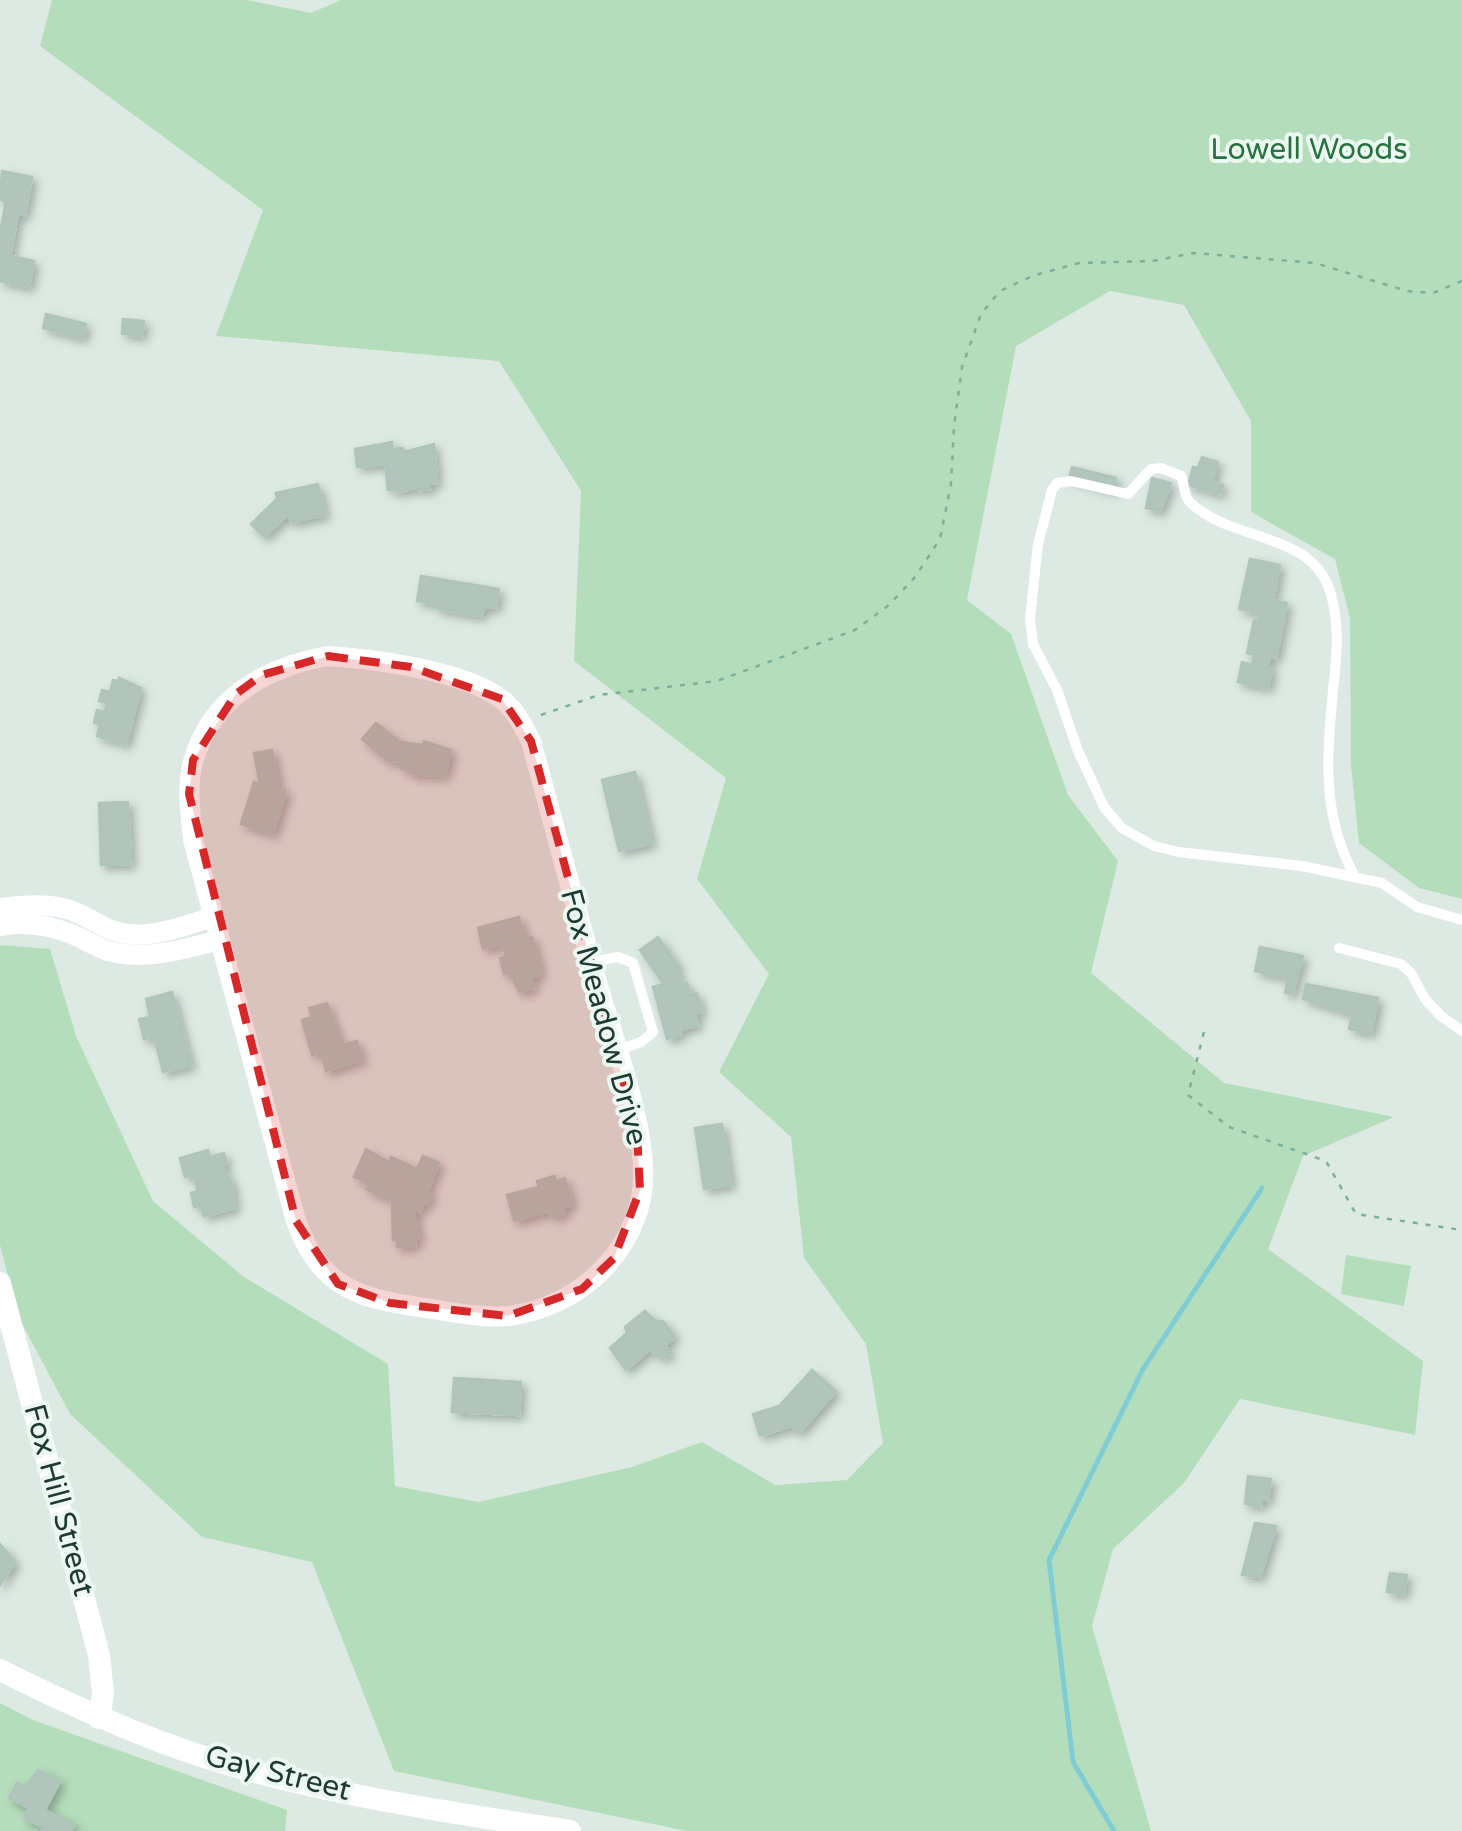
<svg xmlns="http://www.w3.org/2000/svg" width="1462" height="1831" font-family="'Varela Round',sans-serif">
<defs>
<filter id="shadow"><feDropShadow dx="4.5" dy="4.5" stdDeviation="5" flood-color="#0004"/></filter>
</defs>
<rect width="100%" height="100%" fill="#ddeae3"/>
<g fill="#b4ddbc">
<path d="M52,0H246L311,13L341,0H1462V899L1419,888L1359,843L1351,766L1350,618L1335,559L1251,512V421L1184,305L1110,291L1016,346L967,600L1011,634L1068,795L1118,861L1091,973L1224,1083L1394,1117L1303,1156L1268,1249L1423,1361L1415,1435L1240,1399L1184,1483L1113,1549L1092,1626L1151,1831H687L394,1771L312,1562L202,1537L70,1414L19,1318L0,1245V945L50,949L76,1036L153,1201L244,1277L388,1364L395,1486L478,1502L632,1467L702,1442L775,1485L847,1480L883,1443L866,1344L804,1258L791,1137L719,1072L769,974L697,879L726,778L574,661L581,491L499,361L216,336L263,210L40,46Z"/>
<path d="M1346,1255L1411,1266L1404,1306L1341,1294Z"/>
<path d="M0,1703L33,1720L287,1810L285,1831H0Z"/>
</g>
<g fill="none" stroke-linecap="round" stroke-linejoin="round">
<path stroke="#80ccd4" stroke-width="5" d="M1114,1831L1073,1762L1049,1560L1143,1369L1262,1188"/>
</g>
<g fill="#b2c5bc" stroke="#afc4ba" stroke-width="2.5" filter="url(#shadow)">
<path d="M2,171L32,177L25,215L18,214L10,256L34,261L29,287L0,281V232L6,201L0,200Z"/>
<path d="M46,314L86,324L83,338L43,328Z"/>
<path d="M123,319L144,321L142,336L122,334Z"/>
<path d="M392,442V449L403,448L404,452L434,444L437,483L429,484L430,489L420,490V487L398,492V489L388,490L385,464L357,467L355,449Z"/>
<path d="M1202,457L1218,462L1212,482L1223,485L1220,494L1188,485L1193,467L1198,468Z"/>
<path d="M1072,467L1116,478L1113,490L1069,478Z"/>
<path d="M1152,478L1171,483L1160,511L1146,508Z"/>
<path d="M318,484L325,515L291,522L289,516L285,517L264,537L251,524L277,499L276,493Z"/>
<path d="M1250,559L1280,565L1273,600L1287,603L1276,658L1270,656L1267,668L1272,669L1268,688L1238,682L1242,662L1252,665L1254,655L1247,653L1254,620L1258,621L1260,613L1239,609Z"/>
<path d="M421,576L499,589L496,608L485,607L481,616L437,609V604L417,601Z"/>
<path d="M119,678L141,688L126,744L97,736L100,724L94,723L97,710L105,712L107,703L99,701L102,690L110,692L113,680L118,681Z"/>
<path d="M376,723L400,742L423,745L424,741L451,750L445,776L411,774L412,770L401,769L402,761H388L362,739Z"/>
<path d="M272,750L279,789L286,791L273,834L241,824L254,782L260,784L254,753Z"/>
<path d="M635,772L652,843L619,851L602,780Z"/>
<path d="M128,802L131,864L101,865L99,803Z"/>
<path d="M519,917L525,939L532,937L541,974L531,977L534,988L519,992L510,972L504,974L500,958L506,957L503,944L483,949L478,928Z"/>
<path d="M658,937L679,967L676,969L683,985L687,983L690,995L697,993L702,1012L695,1014L698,1025L679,1030L681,1035L667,1039L653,987L664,984L640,950Z"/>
<path d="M1260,947L1303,956L1292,994L1285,993L1288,978L1255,971Z"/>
<path d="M1306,984L1378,998L1371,1033L1349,1029L1352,1014L1303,999Z"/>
<path d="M172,992L191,1065L163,1072L154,1037L144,1039L139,1019L150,1017L146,999Z"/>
<path d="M327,1003L341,1045L357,1041L362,1060L326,1071L321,1052L312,1055L302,1020L312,1017L309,1008Z"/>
<path d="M722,1124L731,1185L704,1189L695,1128Z"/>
<path d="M366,1149L389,1162L391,1157L417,1169L423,1156L439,1163L427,1193L431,1195L427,1203L424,1202L420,1212L413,1208L419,1238L415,1239V1246L397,1247V1239L393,1240L392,1200L366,1189L370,1183L354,1177Z"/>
<path d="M208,1150L210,1157L224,1153L227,1163L221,1165L232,1183L235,1208L204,1216L201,1206L194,1207L191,1193L198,1191L194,1175L185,1177L180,1158Z"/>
<path d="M554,1176L556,1181L565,1178L572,1205L562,1208L564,1214L552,1217L550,1211L514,1221L507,1195L539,1187L537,1181Z"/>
<path d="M645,1311L656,1321H663L675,1336L665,1345L668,1349L664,1353H671L665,1358L662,1354L659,1357L650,1349L626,1370L610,1348L627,1333L625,1327Z"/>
<path d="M812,1370L836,1391L799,1433L791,1426L760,1436L753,1414L779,1406Z"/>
<path d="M454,1378L521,1382L519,1415L452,1412Z"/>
<path d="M1248,1476L1271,1479L1268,1500L1262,1499L1261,1506L1245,1504Z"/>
<path d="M1255,1523L1276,1526L1260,1577L1242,1575Z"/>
<path d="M0,1544L15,1562L0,1585Z"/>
<path d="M1390,1573L1407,1575L1404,1594L1387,1592Z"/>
<path d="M38,1770L60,1781L45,1810L74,1825L71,1831L43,1830L45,1828L24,1818L29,1808L9,1798L17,1783L25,1788Z"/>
</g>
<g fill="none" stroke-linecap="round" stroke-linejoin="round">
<g stroke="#7bb09c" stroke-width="2.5" stroke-dasharray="5 8" stroke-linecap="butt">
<path d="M541,715L599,695L717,681L855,630L889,605L915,577L940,539L951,484L954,426L962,367L981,314L1000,291L1032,276L1079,263L1153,261L1194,253L1315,263L1407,291L1433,293L1462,281"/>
<path d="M1204,1032L1188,1095L1229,1127L1326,1161L1356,1214L1462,1230"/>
</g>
<g stroke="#fff" stroke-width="10">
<path d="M1355,877C1321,814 1327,759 1333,690C1337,657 1340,623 1330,591C1312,536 1246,541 1204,513C1198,509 1191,505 1187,498C1184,492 1184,483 1181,476L1161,468L1151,469L1128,494L1071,481L1057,483L1052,490L1038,544L1030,619L1033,644L1057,690L1078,751L1104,807L1122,828L1154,846L1178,852L1302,866L1382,883L1417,907L1462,920"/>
<path d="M1339,948L1401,964L1411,973L1425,999L1441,1016L1462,1031"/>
<path d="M591,962L618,957L633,963L653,1032L641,1042L619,1050"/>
</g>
<g stroke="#fff" stroke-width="20">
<path d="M328,656C374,659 469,671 505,702C517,713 524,726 531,741C552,820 573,898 595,976C611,1031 641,1112 643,1168C647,1244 581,1308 508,1316C482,1318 457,1313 432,1309C363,1299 322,1292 296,1221L193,840C191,815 186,787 193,762C211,697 267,667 328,656Z"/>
<path d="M0,908C23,905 48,903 70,910C91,917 106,932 128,934C157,937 186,925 213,917"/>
<path d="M0,926C24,921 54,926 76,936C88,941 99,949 112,952C147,960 185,949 219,940"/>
</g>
<g stroke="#fff" stroke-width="22">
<path d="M0,1283L99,1655L103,1694L99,1718"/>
<path d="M0,1670C66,1703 133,1734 204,1757C321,1794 448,1812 570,1831"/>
</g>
</g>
<path fill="#d62828" fill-opacity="0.2" stroke="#d62828" stroke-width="8" stroke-dasharray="20 12" stroke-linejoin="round" d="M328,656L411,667L502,699L531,741L637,1132L640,1190L614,1258L582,1289L508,1316L390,1303L338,1284L296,1221L189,794L193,760L236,694L262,675Z"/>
<g text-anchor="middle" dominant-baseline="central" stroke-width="8" stroke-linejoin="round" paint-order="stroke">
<g font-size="30" fill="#26733f" stroke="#edf7f1">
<text x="1309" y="149">Lowell Woods</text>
</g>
<g font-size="30" fill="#1e3a31" stroke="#edf7f1">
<text transform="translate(604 1017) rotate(75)">Fox Meadow Drive</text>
<text transform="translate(59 1500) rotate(75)">Fox Hill Street</text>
<text transform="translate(278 1773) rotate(14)">Gay Street</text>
</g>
</g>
</svg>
